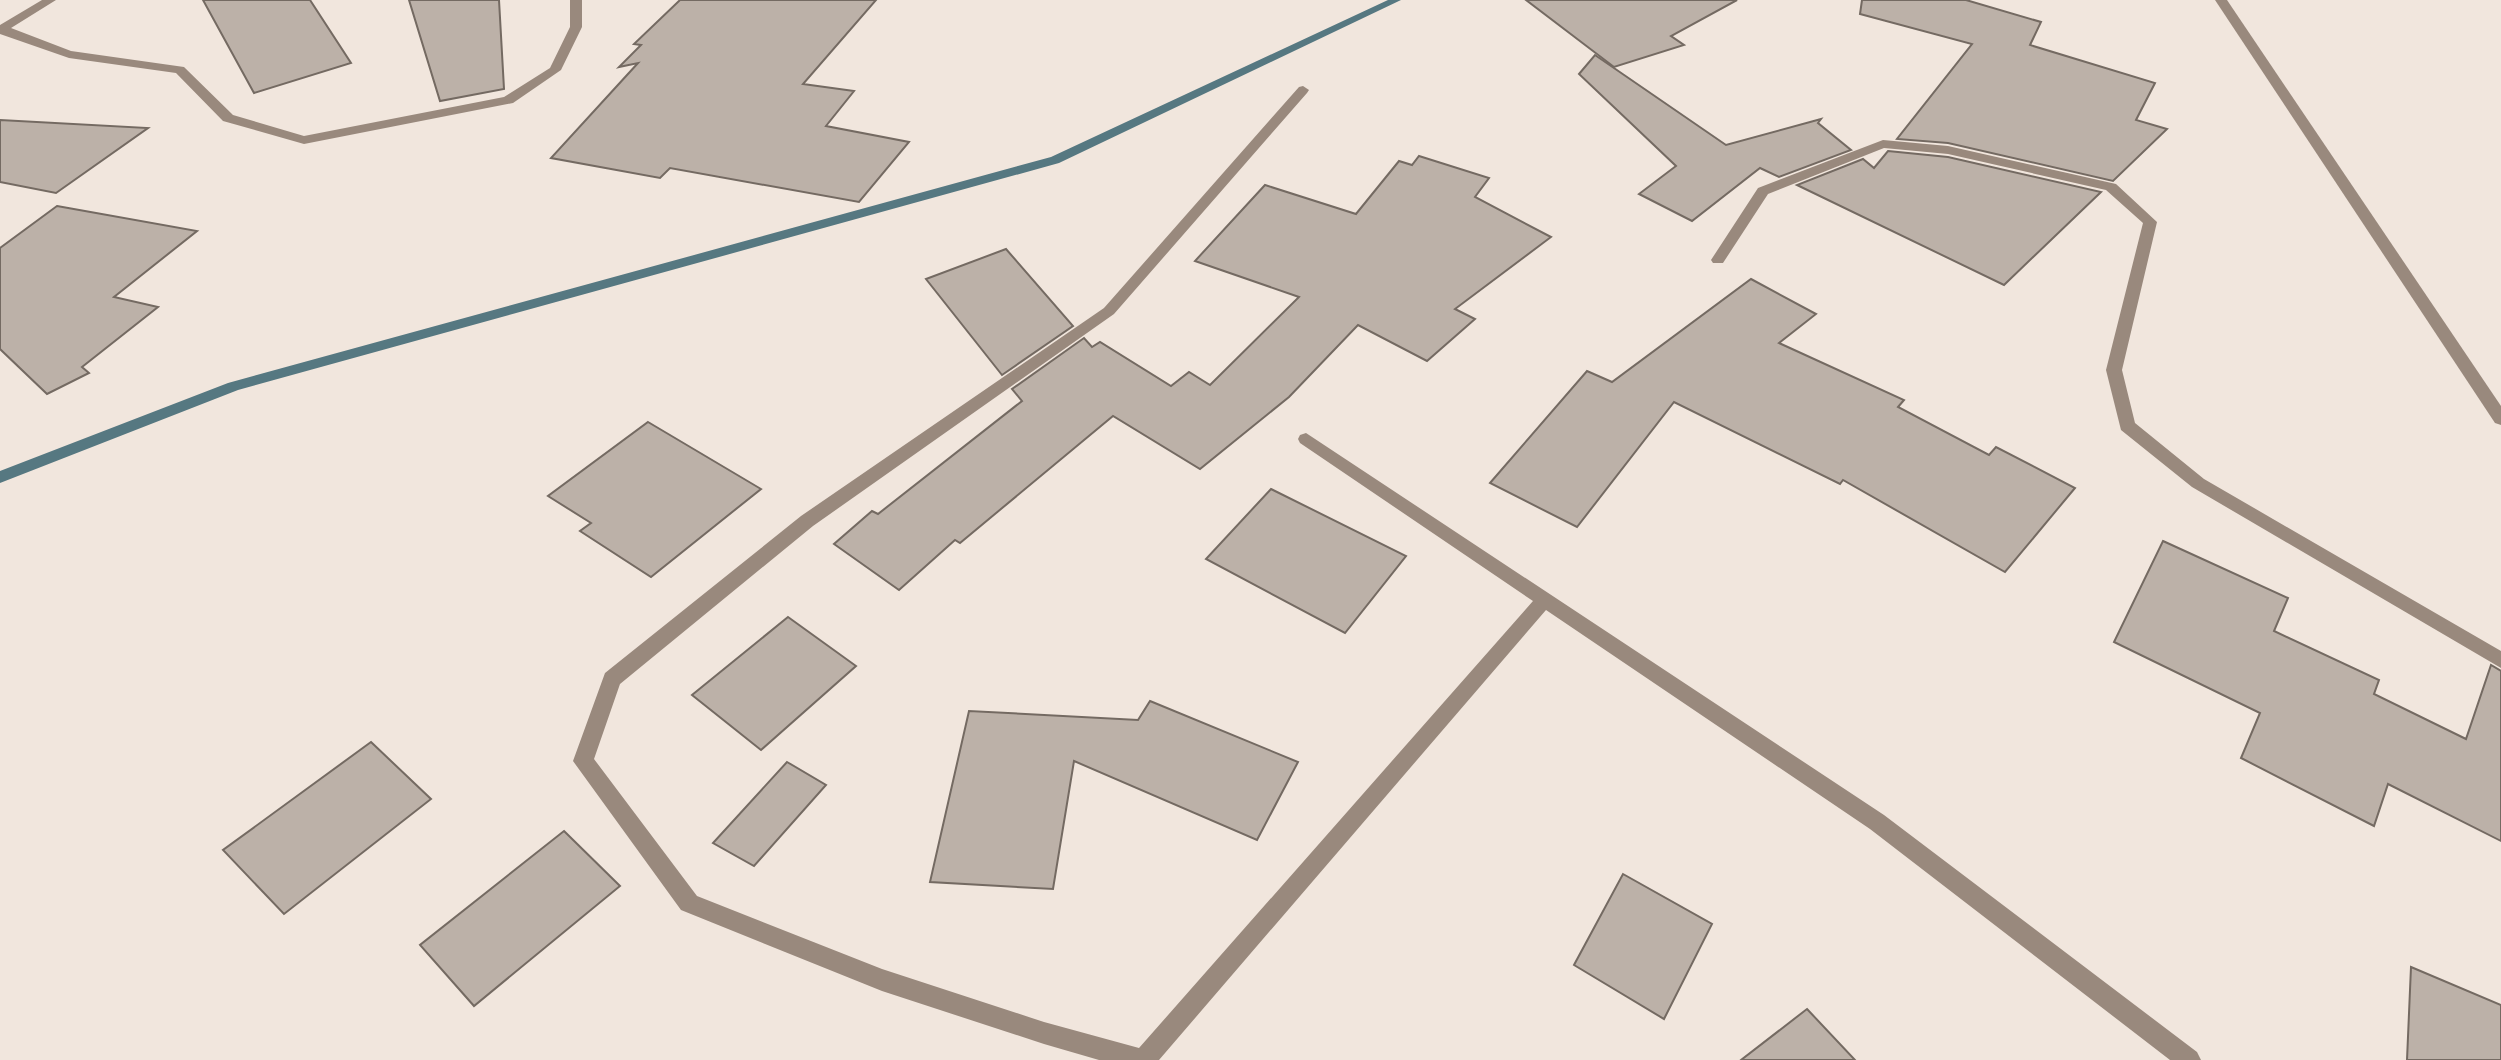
<svg xmlns="http://www.w3.org/2000/svg" width="2501" height="1060" font-family="Jost,sans-serif">
<rect width="100%" height="100%" fill="#f1e6dd"/>
<g fill="none" stroke-linecap="round" stroke-linejoin="round">
<path fill="#567881" fill-rule="evenodd" d="M1388,0H1401L1059,163L238,390L0,483V471L228,383L1051,157Z"/>
</g>
<g fill="#bcb1a8" stroke="#746a62" stroke-width="2">
<path d="M203,0H310L351,63L254,93Z"/>
<path d="M409,0H499L504,89L440,101Z"/>
<path d="M680,0H876L803,84L854,91L826,126L909,142L859,202L670,168L660,178L551,158L638,63L619,67L641,45L634,44Z"/>
<path d="M1526,0H1737L1671,36L1684,45L1614,67Z"/>
<path d="M1862,0H1966L2041,22L2030,45L2155,83L2136,120L2167,129L2113,181L1948,143L1897,139L1972,44L1860,14Z"/>
<path d="M1595,55L1726,145L1821,119L1818,123L1851,150L1779,177L1760,168L1692,221L1639,194L1676,166L1579,74Z"/>
<path d="M0,120L148,128L56,193L0,182Z"/>
<path d="M1888,151L1948,157L2101,192L2004,285L1797,185L1863,159L1874,168Z"/>
<path d="M1419,156L1489,178L1475,197L1551,237L1455,309L1475,319L1427,361L1358,325L1289,397L1200,469L1113,416L960,543L955,540L899,590L834,544L872,511L878,514L1022,401L1012,389L1084,338L1092,347L1100,342L1171,386L1189,372L1210,385L1299,297L1195,261L1265,185L1356,214L1399,161L1412,165Z"/>
<path d="M57,206L197,231L114,297L158,307L82,367L89,373L47,394L0,349V248Z"/>
<path d="M1006,249L1073,326L1002,375L926,279Z"/>
<path d="M1751,279L1816,314L1779,343L1904,400L1898,407L1989,455L1996,447L2075,488L2005,572L1843,480L1840,484L1674,402L1577,527L1490,483L1587,371L1612,382Z"/>
<path d="M648,422L761,489L651,577L580,531L591,523L548,496Z"/>
<path d="M1271,489L1406,556L1345,633L1206,559Z"/>
<path d="M2163,541L2288,598L2274,631L2379,680L2374,694L2466,739L2491,665L2501,671V841L2388,784L2374,826L2241,758L2260,713L2114,642Z"/>
<path d="M788,617L856,666L761,750L692,695Z"/>
<path d="M1150,701L1298,762L1257,840L1074,761L1053,889L930,882L969,711L1138,720Z"/>
<path d="M371,742L431,799L284,914L223,850Z"/>
<path d="M787,762L826,785L754,866L713,843Z"/>
<path d="M564,831L620,886L474,1006L420,945Z"/>
<path d="M1623,874L1712,924L1664,1019L1574,965Z"/>
<path d="M2411,967L2501,1005V1060H2407Z"/>
<path d="M1807,1009L1855,1060H1741Z"/>
</g>
<g fill="none" stroke-linecap="round" stroke-linejoin="round">
<g fill="#99897d" fill-rule="evenodd">
<path d="M42,0H56L11,28L71,51L184,67L233,115L304,136L504,97L550,68L570,27V0H582V27L561,70L513,103L304,144L223,121L176,73L69,58L0,34V25Z"/>
<path d="M2215,0H2227L2501,406V425L2495,423Z"/>
<path d="M1303,86L1309,90L1307,93L1114,314L813,526L620,684L594,759L697,896L882,969L1044,1022L1139,1048L1533,601L1300,443L1298,439L1300,435L1306,433L1884,815L2197,1052L2201,1060H2170L1870,829L1546,610L1159,1060H1099L1044,1044L882,991L681,910L573,761L605,673L801,516L1104,308L1299,87Z"/>
<path d="M1883,140L1948,146L2116,184L2157,222L2122,370L2135,423L2204,479L2501,651V668L2192,487L2121,430L2106,370L2143,223L2106,190L1948,154L1884,148L1768,194L1723,263H1713L1711,260L1758,188Z"/>
</g>
</g>
</svg>
